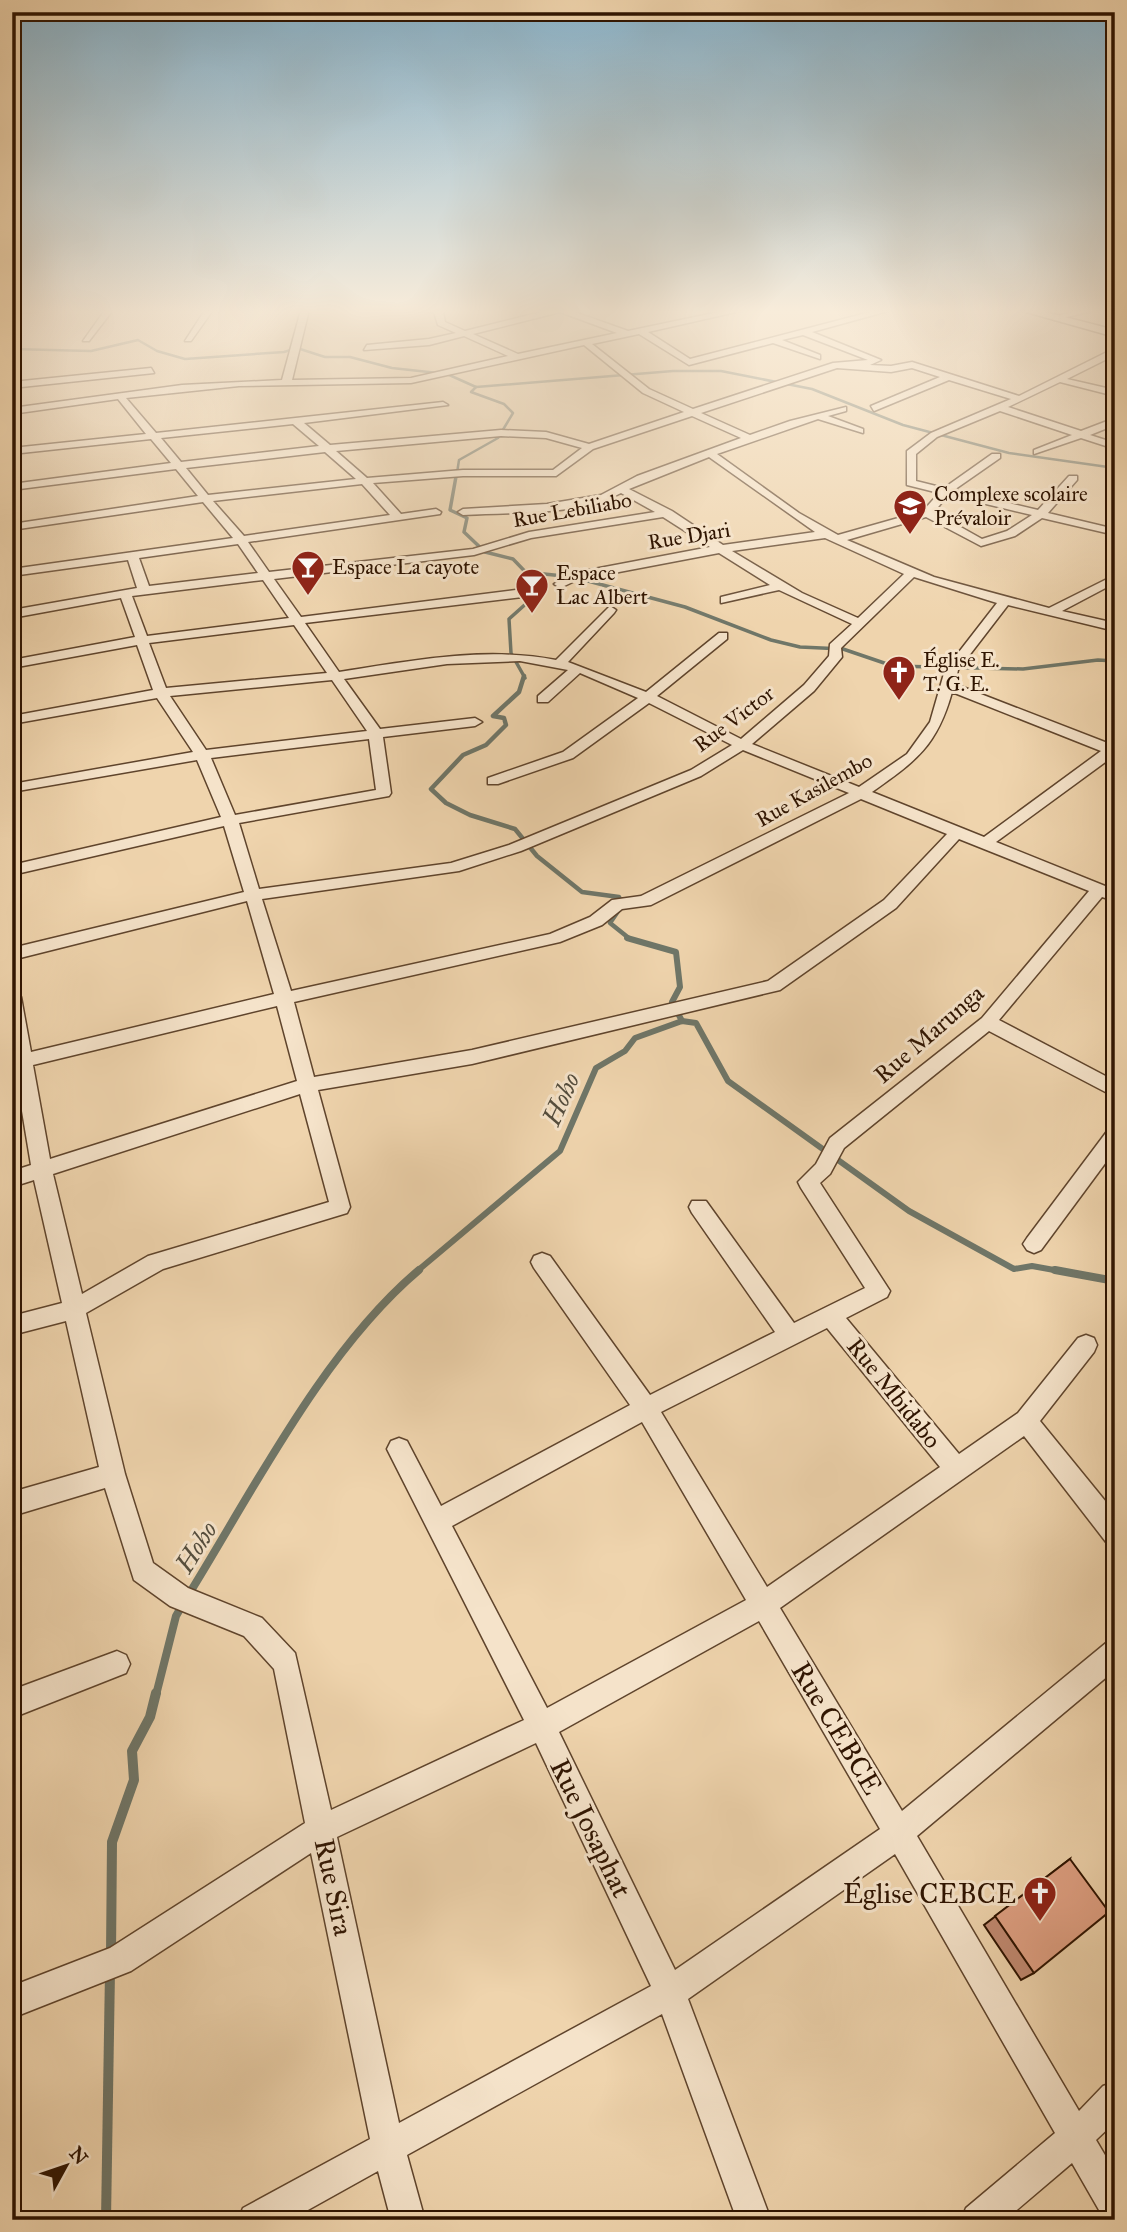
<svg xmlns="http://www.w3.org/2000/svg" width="1127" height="2232" font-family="'IM FELL Great Primer',serif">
<rect width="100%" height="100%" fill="#efd4ad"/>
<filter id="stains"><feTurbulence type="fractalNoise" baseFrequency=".00286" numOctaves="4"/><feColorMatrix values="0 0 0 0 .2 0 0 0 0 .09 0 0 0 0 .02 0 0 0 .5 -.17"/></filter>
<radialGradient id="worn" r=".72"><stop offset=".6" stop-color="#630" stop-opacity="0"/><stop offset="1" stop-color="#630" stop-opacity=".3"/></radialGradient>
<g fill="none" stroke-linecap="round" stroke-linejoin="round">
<g stroke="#6f7668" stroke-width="2.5">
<path d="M12,349L91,351L138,340L157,351L185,359L284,352L297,348L325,357H350L392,368L447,374L476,387"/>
<path d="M476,387L673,371H721L812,389L903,425L1009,453L1115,468"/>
<path d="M457,473L459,460L498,438L513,413L504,404L471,392L476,387"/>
</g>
<g stroke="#6f7668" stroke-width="3.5">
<path d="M457,471L450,510L467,518L464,532L485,552L513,559L538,585V593L509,619L511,653L525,678"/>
<path d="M525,572L573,577L685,607L771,640L800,647L843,649L893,666L1023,669L1098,660L1115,661"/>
</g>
<path stroke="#6f7668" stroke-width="4.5" d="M524,676L519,692L493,716L504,718L506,725L486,745L463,755L431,789L446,803L470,815L515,829L537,856L582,892L619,897L623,904L610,923L630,939"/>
<g stroke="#6f7668" stroke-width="6">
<path d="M627,938L676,952L680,987L672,1002L682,1021"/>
<path d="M416,1272L560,1151L596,1068L625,1051L635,1038L682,1021L696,1023L728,1081L909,1211L1014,1269L1032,1266L1065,1272"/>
</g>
<g stroke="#6f7668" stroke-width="8">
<path d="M1055,1270L1115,1281"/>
<path d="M189,1594C254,1489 324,1350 419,1270"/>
<path d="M156,1695L176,1616L183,1604"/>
</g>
<g stroke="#6f7668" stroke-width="10">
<path d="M111,1954L112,1842L134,1780L132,1751L150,1717L156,1693"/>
<path d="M106,2220L110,1971"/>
</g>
<defs>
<g id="street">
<path d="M12,310H49L12,314Z"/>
<path d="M105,310H113L89,341H83Z"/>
<path d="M205,310H213L191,341H185Z"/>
<path d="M301,310H309L292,380L411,378L508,356L464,336L429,345L364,350L367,345L429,339L456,333L438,325L434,312L389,310H446L443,312L445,322L465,331L549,310H569L628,331L728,310H745L648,332L690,359L878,310H892L812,332L881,360L870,365L891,366L912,362L1019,396L1115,348V355L1067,379L1115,390V396L1060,382L1008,407L1081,431L1115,418V425L1090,435L1115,443V449L1081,438L1034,454V450L1072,435L1000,411L937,437L916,454V481L944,488L992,454H1000V458L954,490L1038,510L1069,476H1077V480L1048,513L1115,529V535L1042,518L1015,536L981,546L926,517L847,540L934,577L1049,608L1115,575V583L1062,611L1115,623V631L1008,605L958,670L955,684L1110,744L1115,743V755L996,842L1115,890V901L1102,897L999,1020L1115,1081V1097L989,1031L844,1148L830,1174L820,1183L890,1291L887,1297L846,1318L959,1454L1018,1413L1078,1338L1086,1335L1094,1338L1097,1345L1094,1352L1040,1421L1115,1513V1545L1106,1542L1024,1436L780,1608L902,1811L1106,1643L1115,1639V1670L917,1836L1079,2111L1103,2086L1115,2082V2122L1096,2140L1115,2172V2220L1103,2217L1072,2163L1005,2220H961L966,2208L1055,2133L895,1854L688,1999L771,2220H737L662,2014L407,2155L425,2220H391L378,2171L290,2220H238L243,2208L370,2139L311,1853L131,1971L12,2018V1986L110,1948L305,1823L274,1669L244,1636L170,1606L134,1580L105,1488L12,1516V1492L99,1467L66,1321L12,1335V1316L62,1303L34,1180L12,1187V1171L31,1165L15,1069L12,1070V991L21,997L31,1052L274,994L247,901L12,960V948L244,892L224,826L12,875V865L221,817L197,760L12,792V784L193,752L157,698L12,724V716L153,690L137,645L12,668V660L135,637L121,598L12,618V610L137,588L128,560L12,576V569L233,538L203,502L12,530V524L198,496L176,469L12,490V484L171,463L151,439L12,454V448L146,434L118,399L12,414V408L182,385L282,380ZM560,312L617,333L518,354L473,334ZM639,334L689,365L773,343L820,359V355L782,340L803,335L868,360L833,363L693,409L649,389L592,344ZM584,345L643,393L684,412L589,444L546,432L501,430L330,445L304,423L448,405L443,402L156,433L126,398L239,386L411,383ZM837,368L891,372L912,368L940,377L871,406L874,411L949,380L1011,399L931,433L907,451V485L939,493L923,511L838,535L799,513L717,454L818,419L863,433V429L828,416L846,411V407L790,421L750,435L701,413ZM692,416L741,438L637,476L601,495L547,504L463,509L458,512L463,515C510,512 579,516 621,493L655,512L529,532L473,549L269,572L248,542L440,514L441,512L436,509L401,514L373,483L463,476H556L593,449ZM293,424L319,446L181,462L161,438ZM501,436L546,438L582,448L553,470H463L367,478L336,451ZM325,452L356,479L208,495L186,468ZM709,457L815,532L723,545L672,511L629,489ZM362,484L390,515L244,536L213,501ZM948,495L1032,515L1007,531L982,539L934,512ZM663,517L710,547L573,573L554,584L560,588L577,580L719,553L770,585L721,597V603L779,590L852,624L830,644L829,656L804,685L741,739L657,696L727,639V633H719L646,692L568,662L614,613L616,610L610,606L556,660C484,646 411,661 339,672L305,623L531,596L537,592L531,588L301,617L274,579L474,555L531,538ZM825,538L904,574L858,618L802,593L732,551ZM238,544L258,573L149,586L139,558ZM914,577L997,603L945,670L930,722L907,754L859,787L752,744L814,691L842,657L841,648ZM263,580L289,618L147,636L132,596ZM294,625L327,673L166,688L149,643ZM520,661L568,670L538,696V702H548L580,673L638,698L563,752L488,778V784H498L573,758L649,703L732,745L691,770L509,845L451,863L259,889L239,823L389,796L391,793L383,737L475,726L482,722L475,718L380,729L344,679L447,664ZM332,680L367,731L206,750L170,696ZM952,692L1101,751L984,837L872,792C916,761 937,746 952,692ZM369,739L376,790L235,815L211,758ZM743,750L849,793L641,896L612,900L590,917L550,934L291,991L262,899L459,871L521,851L701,776ZM861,799L947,834L884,900L768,981L472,1050L314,1077L294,1002L560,942L602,925L622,909L651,905ZM959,839L1089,891L982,1018L830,1138L816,1164L798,1182L801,1188L865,1288L794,1323L706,1201H692L689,1207L692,1213L775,1332L650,1395L550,1256L542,1253L534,1256L531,1262L534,1268L630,1405L441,1506L407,1441L399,1438L391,1441L387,1449L524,1720L331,1810L295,1653L262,1618L188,1588L153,1563L125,1474L86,1313L163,1269L347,1213L350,1207L318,1090L472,1064L780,990L896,908ZM277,1006L297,1081L50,1159L33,1065ZM300,1094L329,1202L148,1256L82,1294L53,1174ZM827,1328L940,1467L767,1587L661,1412ZM642,1422L746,1600L547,1708L452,1526ZM759,1621L880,1829L675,1970L559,1732ZM536,1743L651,1986L399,2123L337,1837Z"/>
<path d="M1080,310H1097L1054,320L1050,318Z"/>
<path d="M151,368L154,373L12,388V382Z"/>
<path d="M1115,1128V1150L1041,1250L1034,1253L1027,1250L1023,1244L1027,1238L1108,1130Z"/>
<path d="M117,1651L126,1655L130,1664L126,1673L12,1718V1690Z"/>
</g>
<path id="secondary" d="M1019,310H1038L1115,330V337Z"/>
</defs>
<use href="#street" stroke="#5f442c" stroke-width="3"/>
<use href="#secondary" stroke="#2f1401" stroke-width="3"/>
<use href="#street" fill="#f5e3ca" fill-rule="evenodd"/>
<use href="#secondary" fill="#f5e3ca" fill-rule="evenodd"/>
</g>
<path fill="#c18a72" stroke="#2f1401" stroke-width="2" d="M1070,1859L1034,1973L1021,1980L984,1925Z"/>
<path fill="#e0a184" stroke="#2f1401" stroke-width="2" d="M1070,1859L1109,1912L1034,1973L995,1916Z"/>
<linearGradient id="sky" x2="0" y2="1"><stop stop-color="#89b6d0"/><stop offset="0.5" stop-color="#f8ecda"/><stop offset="1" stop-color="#f8ecda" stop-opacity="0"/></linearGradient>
<rect width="1127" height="623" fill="url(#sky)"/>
<defs>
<symbol id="school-pin" viewBox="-11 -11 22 30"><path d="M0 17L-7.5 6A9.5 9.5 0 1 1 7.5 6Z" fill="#8f2418" stroke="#f5e3ca"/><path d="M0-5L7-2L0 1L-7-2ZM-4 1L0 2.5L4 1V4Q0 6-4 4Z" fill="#fff"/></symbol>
<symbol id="bar-pin" viewBox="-11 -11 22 30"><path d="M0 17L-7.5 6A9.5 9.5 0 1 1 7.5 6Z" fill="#8f2418" stroke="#f5e3ca"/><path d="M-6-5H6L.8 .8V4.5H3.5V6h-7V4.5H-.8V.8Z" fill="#fff"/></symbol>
<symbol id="church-pin" viewBox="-11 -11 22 30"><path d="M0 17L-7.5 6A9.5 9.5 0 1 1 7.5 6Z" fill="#8f2418" stroke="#f5e3ca"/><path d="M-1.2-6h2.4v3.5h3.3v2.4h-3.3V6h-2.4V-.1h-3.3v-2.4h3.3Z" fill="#fff"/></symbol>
</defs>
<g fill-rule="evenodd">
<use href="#school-pin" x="891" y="487" width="38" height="52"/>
<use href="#bar-pin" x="289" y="548" width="38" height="52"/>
<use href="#bar-pin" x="513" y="566" width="38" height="52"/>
<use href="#church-pin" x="880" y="653" width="38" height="52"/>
<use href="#church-pin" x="1021" y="1874" width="38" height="52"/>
</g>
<g text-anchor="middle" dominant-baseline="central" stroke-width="6" stroke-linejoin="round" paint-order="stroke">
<g font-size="21" fill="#2f1401" stroke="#f5e3ca" text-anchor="start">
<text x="934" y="494">Complexe scolaire<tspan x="934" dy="24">Prévaloir</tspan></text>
<text x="332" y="567">Espace La cayote</text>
<text x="556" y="573">Espace<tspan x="556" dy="24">Lac Albert</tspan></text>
<text x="923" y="660">Église E.<tspan x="923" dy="24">T. G. E.</tspan></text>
</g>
<g font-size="21" fill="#2f1401" stroke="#f5e3ca">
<text transform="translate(572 510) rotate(-10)">Rue Lebiliabo</text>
<text transform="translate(689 536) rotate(-9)">Rue Djari</text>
<text transform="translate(734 719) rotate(-37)">Rue Victor</text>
<text transform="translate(814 790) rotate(-29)">Rue Kasilembo</text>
</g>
<g font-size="24" fill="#2f1401" stroke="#f5e3ca">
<text transform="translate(929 1034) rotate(-41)">Rue Marunga</text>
<text transform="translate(894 1393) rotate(51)">Rue Mbidabo</text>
</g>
<g font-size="26" font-style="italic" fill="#544d3d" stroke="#f5e3ca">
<text transform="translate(561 1099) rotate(-66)">Hoho</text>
<text transform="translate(196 1547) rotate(-58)">Hoho</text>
</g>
<g font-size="28" fill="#2f1401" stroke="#f5e3ca">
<text transform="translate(837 1728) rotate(59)">Rue CEBCE</text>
<text transform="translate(591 1828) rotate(64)">Rue Josaphat</text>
<text transform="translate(334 1887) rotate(78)">Rue Sira</text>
</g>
<g font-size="28" fill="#2f1401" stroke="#f5e3ca" text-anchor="end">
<text x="1016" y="1893">Église CEBCE</text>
</g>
</g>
<rect width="1127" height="2232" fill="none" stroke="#efd4ad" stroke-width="42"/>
<rect x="14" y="14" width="1099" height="2204" fill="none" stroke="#2f1401" stroke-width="3.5"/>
<rect x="21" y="21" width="1085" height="2190" fill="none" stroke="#2f1401" stroke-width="2"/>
<g transform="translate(66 2166) rotate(50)" stroke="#f5e3ca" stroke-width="5" paint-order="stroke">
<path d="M0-5L12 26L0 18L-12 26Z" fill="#2f1401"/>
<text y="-10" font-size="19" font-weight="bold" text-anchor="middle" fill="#2f1401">N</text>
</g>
<rect width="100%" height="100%" filter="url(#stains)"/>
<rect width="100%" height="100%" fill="url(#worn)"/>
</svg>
